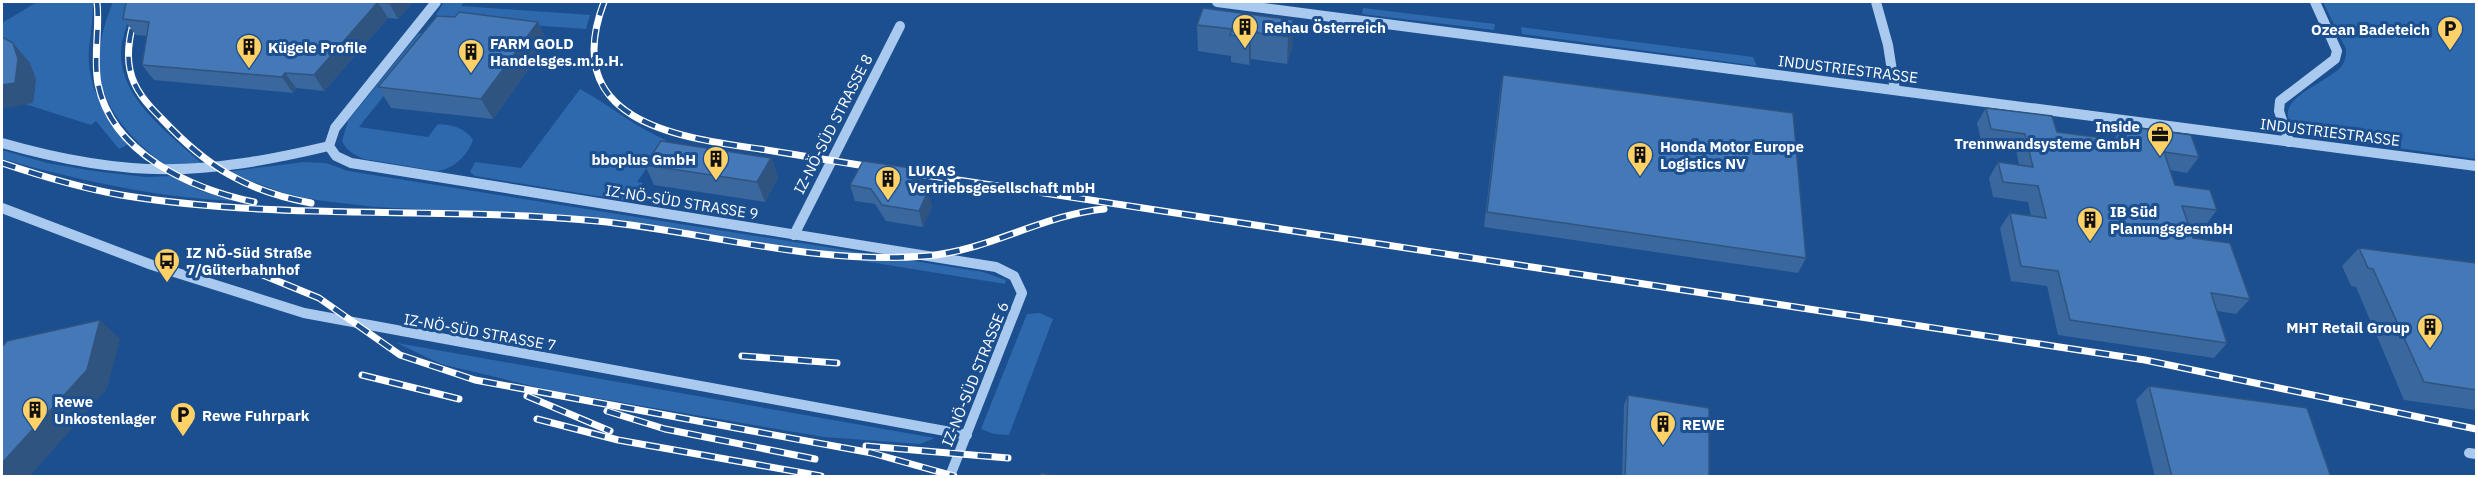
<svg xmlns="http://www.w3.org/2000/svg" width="2478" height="478" font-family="'IBM Plex Sans',sans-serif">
<rect width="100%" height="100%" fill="#1b4f8f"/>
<g fill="#2e69ad">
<path d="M37,2H93C93,18 91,32 89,48C86,86 105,116 129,144L119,149L96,121L91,125L25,104L33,102L36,79L2,46V23Z"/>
<path d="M113,2H134C130,15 125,29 122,42C113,95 168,132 201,163L164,165C105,117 82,77 113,2Z"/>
<path d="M444,2H464L461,6L590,15L586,29L443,19L436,15Z"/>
<path d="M2323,2H2476V159L2305,135C2257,104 2323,86 2341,67C2345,62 2346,56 2346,49Z"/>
<path d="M1363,8L1495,24L1494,30L1362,14Z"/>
<path d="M1521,27L1753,57L1757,66L1522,34Z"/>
<path d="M437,29L359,127L428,137L438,124C451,125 465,127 473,140C467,156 454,169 437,171L364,159C353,154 347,151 342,141L348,121L418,34Z"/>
<path d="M580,89C610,105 634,127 666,140L637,182L643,183L633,198L628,201L475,176L470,172L475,162L521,168Z"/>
<path d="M2,150L47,163L94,171L146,177L172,176L198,190L237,201C156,198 79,180 2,159Z"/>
<path d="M304,162L326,163L348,171L983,272L1006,280L1005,284L599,218L376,207L323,201L290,195L225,172Z"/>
<path d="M1040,313L1053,319L1009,435L994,434L981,429L1027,314Z"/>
<path d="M397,343L935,438L920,444L824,437L549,390L441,364Z"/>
</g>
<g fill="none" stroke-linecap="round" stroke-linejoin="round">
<g stroke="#a9c9ee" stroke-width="10">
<path d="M436,2L335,128L329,146L336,156L351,163L996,267L1014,276L1022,293L950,476"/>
<path d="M1217,2L2476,166"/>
<path d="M1876,2L1888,45L1895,90"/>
<path d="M2289,142L2279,111L2280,101L2335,59L2337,51L2315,2"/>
<path d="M2,143C128,179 203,176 329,146"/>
<path d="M2,208L152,265L304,313L967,435"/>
<path d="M794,235L900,26"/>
<path d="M2469,453L2476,454"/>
</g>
<defs>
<g id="rail">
<path d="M97,2C100,29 93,57 98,84C112,154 192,189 254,202"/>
<path d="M139,2C133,24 125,47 130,70C134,90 148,105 162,119C207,167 246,191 311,203"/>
<path d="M604,2C559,121 675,137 760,149C799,155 839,162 878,168"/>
<path d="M2,163C41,176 81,188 121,195C279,221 439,206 597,221C707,232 814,265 926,256C988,251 1042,215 1104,209"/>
<path d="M905,172L2145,360L2476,429"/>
<path d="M258,273L319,298L400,355L475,380L872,453L954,476"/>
<path d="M742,356L837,363"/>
<path d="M362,375L459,399"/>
<path d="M527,396L610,431"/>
<path d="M607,411L665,429L815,459"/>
<path d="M537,419L618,440L821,476"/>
<path d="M866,446L1008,458"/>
</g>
</defs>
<use href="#rail" stroke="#fff" stroke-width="7"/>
<use href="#rail" stroke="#1b4f8f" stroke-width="4.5" stroke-dasharray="14" stroke-linecap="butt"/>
</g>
<g fill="#3a679d">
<path d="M126,2H413L398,19L388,18L324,91L296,88L293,93L154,80L142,65L146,36L136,35L123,19Z"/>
<path d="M1293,20L1292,47L1287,64L1251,59L1249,65L1231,62V56L1198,51L1197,25Z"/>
<path d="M548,42L493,119L391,108L378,87Z"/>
<path d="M1503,75L1806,258L1798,273L1484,227L1500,91Z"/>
<path d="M1986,108L2057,132L2114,139L2123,126L2199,157L2187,173L2170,170L2175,185L2217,210L2205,226L2188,224L2193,238L2250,299L2236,314L2217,311L2227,343L2214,358L2058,335L2047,286L2011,281L2000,228L2010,213L2031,216L2028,202L1993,197L1989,178L1998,162L2019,165L2016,150L1982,145L1977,123Z"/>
<path d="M771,158L778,178L765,202L654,185L645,165Z"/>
<path d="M918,169L922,185L920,190L932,206L923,227L886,221L875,204L855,201L850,185Z"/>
<path d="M2359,248L2476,263V410L2404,400L2356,287L2351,286L2342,266Z"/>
<path d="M2149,386L2331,477H2155L2136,400Z"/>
<path d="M1628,395L1709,477H1622L1624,405Z"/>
</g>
<g fill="#305480">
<path d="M378,2L388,18L324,91L314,75Z"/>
<path d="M390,2H413L398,19L389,3Z"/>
<path d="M1293,20L1292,47L1287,64L1288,37Z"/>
<path d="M538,22L548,42L493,119L481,99Z"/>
<path d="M1251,32V59L1249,65V38Z"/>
<path d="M13,43L30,63L36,79L33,103L2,109V85Z"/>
<path d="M285,73L296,88L293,93L282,77Z"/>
<path d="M771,158L778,178L765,202L757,182Z"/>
<path d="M918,169L922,185L912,205L908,189Z"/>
<path d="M928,191L932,206L923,227L919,211Z"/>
<path d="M100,320L120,339L107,389L29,477H2V463Z"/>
</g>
<g fill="#4478b7" stroke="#305480" stroke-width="1.5">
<path d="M126,2H390L389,3L378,2L314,75L285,73L282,77L142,65L149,22L123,19Z"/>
<path d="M1203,8L1293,20L1288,37L1251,32L1249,38L1230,35L1232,29L1197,25Z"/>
<path d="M459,12L538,22L481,99L378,87L437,16L455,17Z"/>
<path d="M2,37L13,43L18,59L15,83L2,85Z"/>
<path d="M1503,75L1793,113L1806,258L1487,212Z"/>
<path d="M1986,108L2052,116L2057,132L2128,141L2123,126L2191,135L2199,157L2164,152L2175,185L2210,190L2217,210L2182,206L2193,238L2230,243L2250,299L2211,293L2227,343L2070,320L2058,271L2021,266L2010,213L2046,218L2038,186L2003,182L1998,162L2033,167L2025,134L1991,129Z"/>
<path d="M661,141L771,158L757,182L645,165Z"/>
<path d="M863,161L918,169L908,189L928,191L919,211L882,205L871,189L850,185Z"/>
<path d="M2359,248L2476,263V390L2424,382L2373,269L2368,268Z"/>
<path d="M100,320L87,370L2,463V347L7,341Z"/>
<path d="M2149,386L2307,408L2331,477H2172Z"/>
<path d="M1628,395L1709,408V477H1625Z"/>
<path d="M1041,473L1059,477H1040Z"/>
</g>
<defs>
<symbol id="building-pin" viewBox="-11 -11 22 30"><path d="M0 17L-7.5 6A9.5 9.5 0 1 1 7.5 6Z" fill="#ffd166" stroke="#1b4f8f"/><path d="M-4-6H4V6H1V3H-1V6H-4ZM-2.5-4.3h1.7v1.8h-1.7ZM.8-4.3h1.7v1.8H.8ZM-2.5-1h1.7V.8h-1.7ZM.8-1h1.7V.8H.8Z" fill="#111"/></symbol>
<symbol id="parking-pin" viewBox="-11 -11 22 30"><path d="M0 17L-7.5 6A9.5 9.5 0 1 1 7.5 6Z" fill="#ffd166" stroke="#1b4f8f"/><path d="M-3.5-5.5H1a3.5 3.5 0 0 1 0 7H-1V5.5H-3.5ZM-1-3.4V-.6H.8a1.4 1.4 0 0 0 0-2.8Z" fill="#111"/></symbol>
<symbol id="office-pin" viewBox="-11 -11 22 30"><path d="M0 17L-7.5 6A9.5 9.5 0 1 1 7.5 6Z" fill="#ffd166" stroke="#1b4f8f"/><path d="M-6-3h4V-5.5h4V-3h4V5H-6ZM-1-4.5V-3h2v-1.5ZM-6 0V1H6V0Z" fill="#111"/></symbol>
<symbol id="bus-pin" viewBox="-11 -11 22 30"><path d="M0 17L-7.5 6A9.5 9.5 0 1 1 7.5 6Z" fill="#ffd166" stroke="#1b4f8f"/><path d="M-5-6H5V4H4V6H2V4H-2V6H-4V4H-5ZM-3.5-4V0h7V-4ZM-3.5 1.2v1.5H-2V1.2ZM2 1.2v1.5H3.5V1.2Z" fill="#111"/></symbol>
</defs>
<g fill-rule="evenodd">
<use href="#building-pin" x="1230" y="12" width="30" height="40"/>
<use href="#parking-pin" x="2435" y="14" width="30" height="40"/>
<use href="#building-pin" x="234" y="32" width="30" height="40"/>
<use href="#building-pin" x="456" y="37" width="30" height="40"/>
<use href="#office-pin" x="2145" y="120" width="30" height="40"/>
<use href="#building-pin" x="1625" y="140" width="30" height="40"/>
<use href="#building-pin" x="701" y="144" width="30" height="40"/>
<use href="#building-pin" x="873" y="164" width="30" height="40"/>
<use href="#building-pin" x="2075" y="205" width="30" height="40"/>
<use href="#bus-pin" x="152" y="246" width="30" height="40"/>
<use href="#building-pin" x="2415" y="312" width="30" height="40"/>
<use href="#building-pin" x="20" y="395" width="30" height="40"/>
<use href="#parking-pin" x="168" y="400" width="30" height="40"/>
<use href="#building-pin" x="1648" y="409" width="30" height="40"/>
</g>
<g text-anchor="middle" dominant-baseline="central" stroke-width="6" stroke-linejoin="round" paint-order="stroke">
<g font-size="15" font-weight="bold" fill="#fff" stroke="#1b4f8f" text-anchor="start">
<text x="1264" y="27">Rehau Österreich</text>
<text x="2430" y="29" text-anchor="end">Ozean Badeteich</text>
<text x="490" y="43">FARM GOLD<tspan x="490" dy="17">Handelsges.m.b.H.</tspan></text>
<text x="268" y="47">Kügele Profile</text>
<text x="2140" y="126" text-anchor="end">Inside<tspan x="2140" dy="17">Trennwandsysteme GmbH</tspan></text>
<text x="1660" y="146">Honda Motor Europe<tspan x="1660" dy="17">Logistics NV</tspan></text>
<text x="696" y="159" text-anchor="end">bboplus GmbH</text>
<text x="908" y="170">LUKAS<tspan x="908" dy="17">Vertriebsgesellschaft mbH</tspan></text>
<text x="2110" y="211">IB Süd<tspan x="2110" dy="17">PlanungsgesmbH</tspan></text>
<text x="186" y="252">IZ NÖ-Süd Straße<tspan x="186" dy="17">7/Güterbahnhof</tspan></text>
<text x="2410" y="327" text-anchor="end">MHT Retail Group</text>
<text x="54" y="401">Rewe<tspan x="54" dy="17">Unkostenlager</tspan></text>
<text x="202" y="415">Rewe Fuhrpark</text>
<text x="1682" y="424">REWE</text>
</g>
<g font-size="15" fill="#fff" stroke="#1b4f8f">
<text transform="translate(1848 69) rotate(7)">INDUSTRIESTRASSE</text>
<text transform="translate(833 124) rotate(-63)">IZ-NÖ-SÜD STRASSE 8</text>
<text transform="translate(2330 132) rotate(7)">INDUSTRIESTRASSE</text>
<text transform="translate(682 202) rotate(9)">IZ-NÖ-SÜD STRASSE 9</text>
<text transform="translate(480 332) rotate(10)">IZ-NÖ-SÜD STRASSE 7</text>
<text transform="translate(975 374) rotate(-68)">IZ-NÖ-SÜD STRASSE 6</text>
</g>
</g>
<rect width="2478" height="478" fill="none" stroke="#ffffff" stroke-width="6"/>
</svg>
